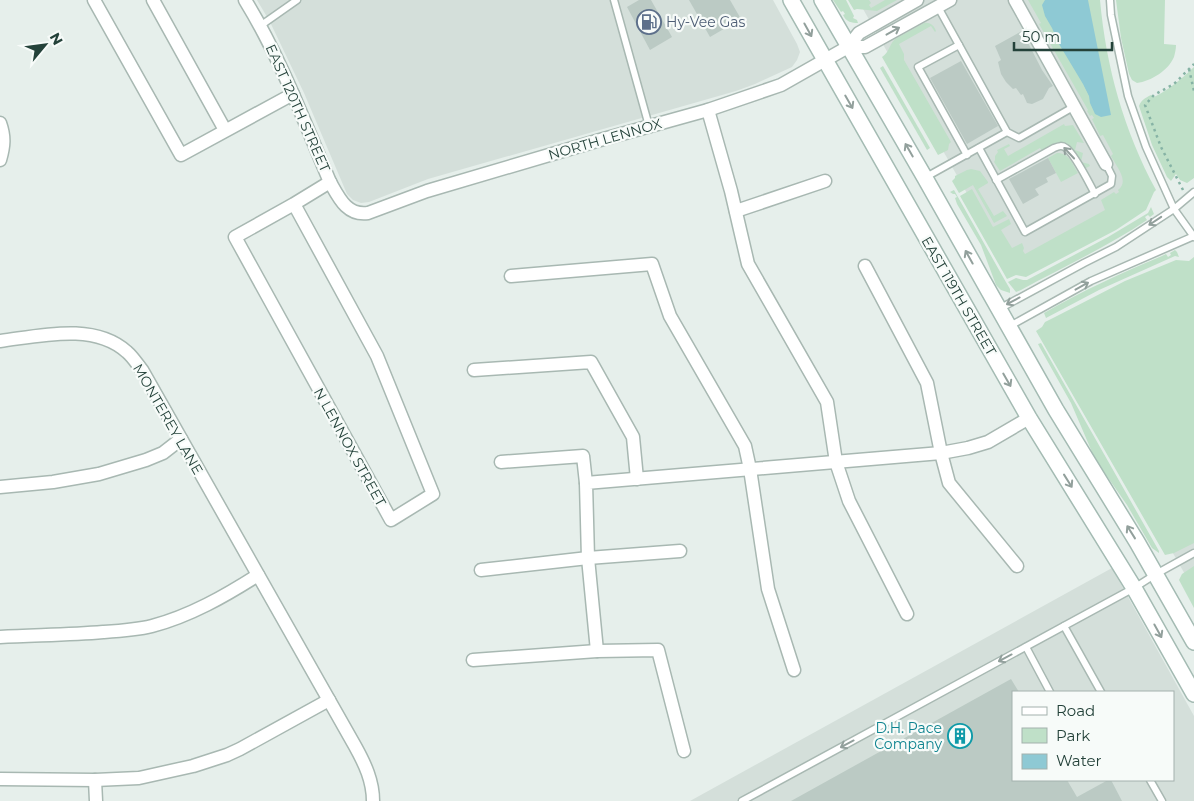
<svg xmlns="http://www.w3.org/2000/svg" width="1194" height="801" font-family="Montserrat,sans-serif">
<rect width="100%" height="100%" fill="#e6efeb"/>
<g fill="#d4dfda" fill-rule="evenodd">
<path d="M257,0H773L797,44L800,52L797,60L792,67L755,84L736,91L428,179L369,202L361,203L353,200L347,194L304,93L270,22Z"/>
<path d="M858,0H1037L1128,172L1132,199L1008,266Z"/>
<path d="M1194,516V590L1162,534Z"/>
<path d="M1112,568L1194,716V801H690ZM1013,692H1173V780H1013Z"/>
</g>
<g fill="#bfe0c8">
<path d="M833,0H846L854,16L853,18L857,20L858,23C852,23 846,22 843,15L845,14L843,11L841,12Z"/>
<path d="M848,0H869L871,3L869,5L871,8L885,0H897L877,11L857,9L854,10Z"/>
<path d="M1028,0H1100C1106,67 1124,131 1156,190L1154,192L1146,210L1116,230L1026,277L1016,275L1007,279L960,196L972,189L993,227L1009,219L1011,224L1001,230L1012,248L1022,243L1024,248L1023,251L1025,254L1105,210L1101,200L1114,192L1116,194L1119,192L1118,190C1130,181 1116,166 1111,156L1113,154L1112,152L1103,135L1100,136L1092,119L1094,118L1092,115L1090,116L1087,111L1088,110L1039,24L1041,23Z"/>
<path d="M1116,0H1165L1164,44L1176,45C1176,49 1175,53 1174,57C1168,71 1151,81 1137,83L1132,80L1129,74L1121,38Z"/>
<path d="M924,23C931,22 934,26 936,31L935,32L931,26L899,44L904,54V60L951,142L949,144L948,150L938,155L882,57C889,53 889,45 895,39Z"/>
<path d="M883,66L930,148L927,150L880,68Z"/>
<path d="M1194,67V178L1187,183L1180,180L1176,174L1171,181L1167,177L1152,145L1139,106C1141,100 1145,98 1151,95L1154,97C1170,89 1181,79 1194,67Z"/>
<path d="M1064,124L1065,126L1073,125L1084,143L1077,142L1075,150L1083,153L1081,162L1089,164L1090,166L1084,169C1078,158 1072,138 1056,143C1051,144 1046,148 1042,151L1040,148L1000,171L994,162L995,160V156L998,152L997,150L1009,144L1010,146L1004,149L1008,156Z"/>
<path d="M1057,153C1069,153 1072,163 1078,173L1061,182L1048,158Z"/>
<path d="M971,169L980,171L988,182V183L978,189L994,216L1003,211L1007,216L994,223L973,185L959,193L952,181L955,178V176L967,170Z"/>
<path d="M954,190L1003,277L1010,289V293L1001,290L996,285L981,245L957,204L955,198L957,197L955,194H953L950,192Z"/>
<path d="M1151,207L1154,214L1150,217L1148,215L1145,217L1147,220C1107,247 1063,267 1021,290L1016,292L1008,282L1016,278L1023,280H1027L1108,237L1148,213Z"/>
<path d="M1175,250L1177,252L1179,257L1175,256L1099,290L1046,318L1044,313C1082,291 1121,273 1162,256L1166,254L1168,257L1171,255L1170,253Z"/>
<path d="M1194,257V543L1174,553L1165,555L1036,331L1042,327L1045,322L1057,316L1125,281L1176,260L1189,261Z"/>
<path d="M1041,343L1159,551V553L1152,548L1127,505L1095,459L1071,403L1040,348L1038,344Z"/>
<path d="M1194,566V608L1179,580L1182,574Z"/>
</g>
<path fill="#8ec9d4" d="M1045,0H1088L1111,115L1101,117L1095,114L1090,103L1089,96L1083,84L1059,44L1052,28L1045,16L1042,5Z"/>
<g fill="#bbcac4">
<path d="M639,0H651L672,37L650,50L627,7Z"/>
<path d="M689,0H730L741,19L710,37Z"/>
<path d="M1022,31L1042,70L1053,86L1049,88L1043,99L1032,104L1027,103L1023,94L1021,95L1016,88L1013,89L1006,82L1001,74L998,62L1001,60L995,46Z"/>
<path d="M961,61L998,126L967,144L930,78Z"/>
<path d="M1048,158L1056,173L1046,178L1048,182L1035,189L1039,195L1023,204L1009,179Z"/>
<path d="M1011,679L1019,692H1013V780H1067L1077,797L1108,780H1111L1122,801H791Z"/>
</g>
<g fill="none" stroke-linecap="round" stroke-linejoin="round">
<defs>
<g id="service">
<path d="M614,0L649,126"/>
<path d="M1110,0L1111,15L1128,96L1146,147L1174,209L1194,237"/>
<path d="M938,7L1007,132L1019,138L1075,106"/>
<path d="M260,26L297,0"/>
<path d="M959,45L918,67L967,155"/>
<path d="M979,148L1025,232L1111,184L1112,176L1106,164"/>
<path d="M926,177L1007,132"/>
<path d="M996,180L1054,148C1059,146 1062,145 1066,148C1075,154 1089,183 1095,194"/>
<path d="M999,309L1084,263L1116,247L1174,209L1194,192"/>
<path d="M1010,326L1091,281L1194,236"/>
<path d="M1026,647L1050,692"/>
<path d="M1101,692L1064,626L1134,588L1156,574L1194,553"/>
<path d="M1150,780L1162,801"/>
<path d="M742,801L1064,626"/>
</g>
<g id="minor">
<path d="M94,0L181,155L293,94"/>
<path d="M153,0L225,130"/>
<path d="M245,0C280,57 304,121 330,182C339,198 347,216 368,213L427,191L600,140L708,110L781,85L848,47L859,33L917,0"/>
<path d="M1015,0L1106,164"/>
<path d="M848,47H865L950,0"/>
<path d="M708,110L731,191L748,264L827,402L836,462L849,501L907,614"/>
<path d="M0,123C5,137 4,146 0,160"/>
<path d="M294,204L235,237L391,520L433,494L377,356L294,204L330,182"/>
<path d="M736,211L825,181"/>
<path d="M865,266L927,383L941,453L949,483L1017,566"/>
<path d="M511,276L652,264L670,316L745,446L750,469L768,589L794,670"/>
<path d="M0,341C40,336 94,322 127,352C133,357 137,364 142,370L355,746C365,764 373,781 373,801"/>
<path d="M474,370L591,362L633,437L637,479"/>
<path d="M501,462L583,456L586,483"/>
<path d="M0,487L53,482L99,474L146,460L163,453L181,439"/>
<path d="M481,570L588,558L680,551"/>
<path d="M0,637C34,635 69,635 103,632C119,631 136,630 152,626C190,616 225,596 258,575"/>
<path d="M597,651L588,558L586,483L941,453L968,448L988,442L1029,418"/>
<path d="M473,660L597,651L658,650L684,751"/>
<path d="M0,779L95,780L139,778L193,766L227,755L240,749L329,700"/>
<path d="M95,780L96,801"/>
</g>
<g id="secondary">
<path d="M791,0L1029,418L1134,588L1194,694"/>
<path d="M822,0L925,178L1056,410L1137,542L1194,642"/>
</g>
</defs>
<use href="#service" stroke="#a8b8b2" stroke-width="9"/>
<use href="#minor" stroke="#a8b8b2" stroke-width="15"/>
<use href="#secondary" stroke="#a4bbb3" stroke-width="18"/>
<g stroke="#86b3a5" stroke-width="2.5" stroke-dasharray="2.5 4" stroke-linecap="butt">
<path d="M1189,69L1194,91"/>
<path d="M1183,190L1161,147L1145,105L1154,95L1174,84L1194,64"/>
</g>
<use href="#service" stroke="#fff" stroke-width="6"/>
<use href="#minor" stroke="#fff" stroke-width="12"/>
<use href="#secondary" stroke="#fff" stroke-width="15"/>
</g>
<defs><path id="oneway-shaft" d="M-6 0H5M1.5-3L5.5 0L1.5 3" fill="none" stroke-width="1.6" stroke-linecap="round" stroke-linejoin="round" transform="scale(1.25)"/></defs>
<g stroke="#92a09c">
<use href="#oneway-shaft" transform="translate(808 30) rotate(61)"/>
<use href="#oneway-shaft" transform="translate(893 31) rotate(-29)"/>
<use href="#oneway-shaft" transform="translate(849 102) rotate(60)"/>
<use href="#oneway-shaft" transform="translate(909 150) rotate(-120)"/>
<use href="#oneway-shaft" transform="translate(1069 153) rotate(-133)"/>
<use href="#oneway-shaft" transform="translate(1155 221) rotate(146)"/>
<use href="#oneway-shaft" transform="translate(969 257) rotate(-119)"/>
<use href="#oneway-shaft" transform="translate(1082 286) rotate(-29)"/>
<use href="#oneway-shaft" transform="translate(1013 301) rotate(152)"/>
<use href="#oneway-shaft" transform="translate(1007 380) rotate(60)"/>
<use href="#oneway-shaft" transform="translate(1068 481) rotate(58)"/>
<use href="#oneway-shaft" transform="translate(1131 532) rotate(-122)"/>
<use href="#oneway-shaft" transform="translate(1158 631) rotate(61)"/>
<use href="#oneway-shaft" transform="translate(1005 658) rotate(152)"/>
<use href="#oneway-shaft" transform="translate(847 744) rotate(152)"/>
</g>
<defs>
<symbol id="fuel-ring" viewBox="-11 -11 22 22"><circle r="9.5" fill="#f7fbf9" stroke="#5c6f8a" stroke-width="1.5"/><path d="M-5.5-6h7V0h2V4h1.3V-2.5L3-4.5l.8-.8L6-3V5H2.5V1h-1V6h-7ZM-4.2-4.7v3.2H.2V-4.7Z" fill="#5c6f8a"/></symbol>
<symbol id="building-ring" viewBox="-11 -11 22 22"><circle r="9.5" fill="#f7fbf9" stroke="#0f9aa8" stroke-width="1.5"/><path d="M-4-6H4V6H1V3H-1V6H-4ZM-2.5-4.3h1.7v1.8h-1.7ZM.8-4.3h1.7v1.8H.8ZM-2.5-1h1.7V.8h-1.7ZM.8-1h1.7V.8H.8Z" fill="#0f9aa8"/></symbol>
</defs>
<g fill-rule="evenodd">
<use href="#fuel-ring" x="635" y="8" width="28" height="28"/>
<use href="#building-ring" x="946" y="722" width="28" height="28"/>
</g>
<g text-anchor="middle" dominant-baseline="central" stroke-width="4.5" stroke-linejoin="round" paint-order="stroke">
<g font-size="14" fill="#4e5e75" stroke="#f7fbf9" text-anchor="start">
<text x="666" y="22">Hy-Vee Gas</text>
</g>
<g font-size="14" fill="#24423a" stroke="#f7fbf9">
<text transform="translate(298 108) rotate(66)">EAST 120TH STREET</text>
<text transform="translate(605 139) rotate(-16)">NORTH LENNOX</text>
<text transform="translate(959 296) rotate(60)">EAST 119TH STREET</text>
<text transform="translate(168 419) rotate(60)">MONTEREY LANE</text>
<text transform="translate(350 447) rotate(61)">N LENNOX STREET</text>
</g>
<g font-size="14" fill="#0d838f" stroke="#f7fbf9" text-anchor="end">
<text x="942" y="728">D.H. Pace<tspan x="942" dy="16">Company</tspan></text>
</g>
</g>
<rect x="1012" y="691" width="162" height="90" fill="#f7fbf9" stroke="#a3b1ad"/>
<rect x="1022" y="707" width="25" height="8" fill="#ffffff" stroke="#a3b1ad"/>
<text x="1056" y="716" font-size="15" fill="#24423a">Road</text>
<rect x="1022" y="728" width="25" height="15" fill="#bfe0c8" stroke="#a3b1ad"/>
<text x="1056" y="741" font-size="15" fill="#24423a">Park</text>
<rect x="1022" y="754" width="25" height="15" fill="#8ec9d4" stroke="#a3b1ad"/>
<text x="1056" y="766" font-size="15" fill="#24423a">Water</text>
<g transform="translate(45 45) rotate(61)" stroke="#f7fbf9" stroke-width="4" paint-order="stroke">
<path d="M0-4L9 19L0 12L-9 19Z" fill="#24423a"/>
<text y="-8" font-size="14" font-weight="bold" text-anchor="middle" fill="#24423a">N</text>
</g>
<path d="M1014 42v8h98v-8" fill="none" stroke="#24423a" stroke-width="2.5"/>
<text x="1022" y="42" font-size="15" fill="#24423a" stroke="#f7fbf9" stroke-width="4" paint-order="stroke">50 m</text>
</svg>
